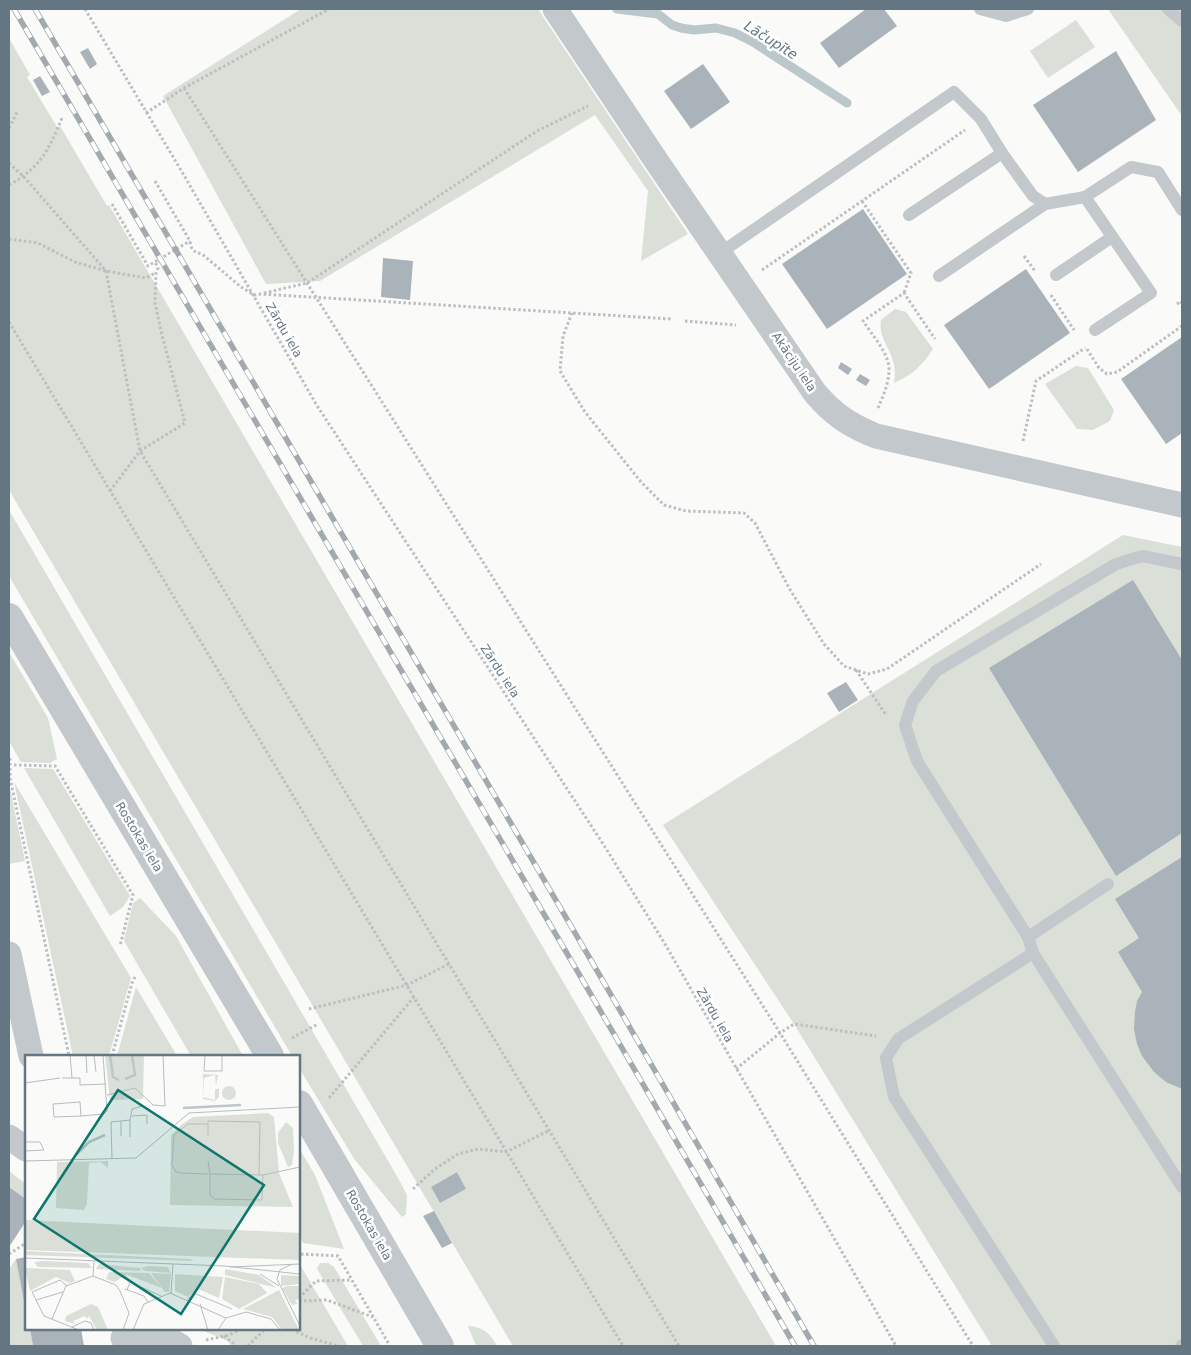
<svg xmlns="http://www.w3.org/2000/svg" width="1191" height="1355" font-family="'DejaVu Sans',sans-serif">
<rect width="100%" height="100%" fill="#fafaf8"/>
<g fill="#dadfd7" fill-rule="evenodd">
<path d="M301,9H538L688,234L641,261L648,191L595,115L320,281L266,284L163,96Z"/>
<path d="M1108,9H1182V116Z"/>
<path d="M1076,20L1095,47L1048,78L1030,51Z"/>
<path d="M9,38L30,75L27,77L57,127L60,126L107,206L109,205L776,1346H513L9,490ZM457,1172L466,1189L440,1203L431,1187Z"/>
<path d="M895,309L906,312L933,349C922,366 912,375 894,383C900,353 877,343 881,320Z"/>
<path d="M1076,366L1088,368L1114,410L1110,421L1093,430L1077,429L1045,384Z"/>
<path d="M9,510L398,1178L407,1195L406,1214L402,1217L355,1160L299,1068V1056H292L9,576Z"/>
<path d="M1123,535L1182,547V1346H992L794,1024L663,825Z"/>
<path d="M9,652L48,718L57,759L50,763L21,762L9,741Z"/>
<path d="M24,768L53,769L130,896L123,907L110,916Z"/>
<path d="M14,782L131,978L109,1056H73Z"/>
<path d="M9,783L25,861L9,864Z"/>
<path d="M140,898L176,936L243,1056H191L124,941L133,903Z"/>
<path d="M136,987L177,1056H117Z"/>
<path d="M299,1148L315,1175L344,1249L303,1243L299,1236Z"/>
<path d="M9,1171L26,1184V1199L9,1187Z"/>
<path d="M16,1259L26,1312V1329H30L33,1346H9V1269Z"/>
<path d="M299,1263L348,1346H231L228,1341L199,1329H299Z"/>
<path d="M320,1263H328L334,1267L381,1346H363L317,1269Z"/>
<path d="M468,1326C483,1327 490,1333 497,1346H476Z"/>
</g>
<g fill="none" stroke-linecap="round" stroke-linejoin="round">
<path stroke="#bbc7cb" stroke-width="9" d="M617,9L658,14L672,25L681,28L694,30L716,28L735,33L753,42L847,103"/>
</g>
<g fill="#aab3b9">
<path d="M866,9H884L897,26L839,68L820,43Z"/>
<path d="M88,48L97,64L90,69L80,52Z"/>
<path d="M1116,51L1156,120L1078,172L1033,105Z"/>
<path d="M703,64L730,102L691,129L664,91Z"/>
<path d="M40,76L50,92L42,96L33,80Z"/>
<path d="M863,209L907,274L827,329L782,264Z"/>
<path d="M383,258L413,261L410,300L381,297Z"/>
<path d="M1026,269L1070,333L989,389L944,325Z"/>
<path d="M1182,337V433L1166,444L1121,379Z"/>
<path d="M841,362L852,369L848,375L838,368Z"/>
<path d="M860,374L870,380L866,386L856,380Z"/>
<path d="M1133,580L1182,660V833L1116,876L989,668Z"/>
<path d="M846,682L858,700L839,712L827,693Z"/>
<path d="M1182,857V1089L1166,1082L1154,1072L1142,1056L1137,1044L1134,1029L1135,1012L1137,1001L1142,992L1118,952L1139,938L1115,899Z"/>
<path d="M457,1172L466,1189L440,1203L431,1187Z"/>
<path d="M9,1187L26,1199V1221L9,1247Z"/>
<path d="M434,1211L452,1243L442,1248L423,1216Z"/>
<path d="M26,1257V1307H25L16,1259Z"/>
<path d="M30,1329H81L84,1346H33Z"/>
</g>
<g fill="none" stroke-linecap="round" stroke-linejoin="round">
<g stroke="#bbbfc2" stroke-width="3" stroke-dasharray="2.5 2.5" stroke-linecap="butt">
<path d="M85,9L185,177L316,404L605,847L665,944L896,1346"/>
<path d="M184,88L780,1033L973,1346"/>
<path d="M146,113L184,88L329,9"/>
<path d="M9,128L17,112"/>
<path d="M9,163L24,177L106,271L140,451L679,1346"/>
<path d="M155,181L190,241C191,249 193,252 202,254L241,287L254,295L261,294L671,319"/>
<path d="M9,185C41,167 48,151 62,118"/>
<path d="M862,201L911,273L904,293"/>
<path d="M112,204L148,266L190,241"/>
<path d="M9,239L38,243L75,262L106,271L146,278L155,273"/>
<path d="M1024,256L1035,271"/>
<path d="M762,270L965,130"/>
<path d="M264,293L307,283L537,131L588,106"/>
<path d="M1051,295L1074,330"/>
<path d="M1177,304L1181,301L1182,304"/>
<path d="M572,313L563,336L560,371L585,412L641,482L664,505L686,511L744,513L755,523L789,588L824,644L844,666L868,674L887,669L1041,564"/>
<path d="M685,321L736,325"/>
<path d="M9,322L623,1346"/>
<path d="M1087,349L1099,368L1107,374L1117,372L1182,326"/>
<path d="M878,408C883,396 889,383 889,370C890,355 871,333 863,321L904,293L935,339"/>
<path d="M1023,441L1036,381L1085,348"/>
<path d="M110,491L140,451L185,423L161,331L155,303L156,273L158,268L155,262"/>
<path d="M856,670L886,715"/>
<path d="M10,758V778L69,1056"/>
<path d="M14,765L55,766L133,895L120,946"/>
<path d="M309,1009L407,985L449,964"/>
<path d="M292,1038L318,1024"/>
<path d="M112,1056L132,983L136,975"/>
<path d="M736,1069L780,1033L794,1024L876,1036"/>
<path d="M329,1098L414,997"/>
<path d="M413,1189L435,1169L458,1154L478,1149L506,1152L548,1131"/>
<path d="M9,1254L26,1243"/>
<path d="M301,1254L338,1256L390,1346"/>
<path d="M299,1298L316,1281L352,1280"/>
<path d="M299,1301L327,1300L373,1317"/>
<path d="M272,1329H291L310,1338L338,1346"/>
<path d="M224,1336L233,1343L235,1346"/>
<path d="M206,1340L229,1335L241,1329"/>
<path d="M248,1346L265,1329"/>
</g>
<g stroke="#c3c8cc" stroke-width="12">
<path d="M980,9L1006,16L1028,9"/>
<path d="M1168,9L1182,21"/>
<path d="M1085,197L1151,293L1095,330"/>
<path d="M1045,204L1085,197L1131,167L1158,172L1182,210"/>
<path d="M720,253L954,92L981,119L1002,153L909,215"/>
<path d="M1056,275L1112,237"/>
<path d="M939,276L1045,204L1033,196L1002,153"/>
<path d="M1108,884L1028,937L1033,953L1182,1187"/>
<path d="M1028,937L917,761L905,725L913,701L936,671L1116,564L1142,556L1182,564"/>
<path d="M1033,953L898,1039L886,1058L894,1097L1054,1346"/>
<path d="M1181,1346L1182,1345"/>
</g>
<g stroke="#c3c8cc" stroke-width="25">
<path d="M555,9L657,162L815,393C834,415 849,425 876,436L1182,505"/>
<path d="M9,954L31,1056"/>
<path d="M9,1137L26,1149"/>
<path d="M123,1338C144,1335 162,1333 180,1346"/>
</g>
<g stroke="#c3c8cc" stroke-width="28">
<path d="M9,617L270,1056"/>
<path d="M299,1104L440,1346"/>
</g>
<defs>
<g id="rail">
<path d="M14,9L579,974L795,1346"/>
<path d="M35,9L592,962L814,1346"/>
</g>
</defs>
<use href="#rail" stroke="#a2aab0" stroke-width="5.5"/>
<use href="#rail" stroke="#fff" stroke-width="4" stroke-dasharray="11" stroke-linecap="butt"/>
</g>
<g text-anchor="middle" dominant-baseline="central" stroke-width="5" stroke-linejoin="round" paint-order="stroke">
<g font-size="12" fill="#657683" stroke="#fff">
<text transform="translate(284 330) rotate(60)">Zārdu iela</text>
<text transform="translate(794 362) rotate(56)">Akāciju iela</text>
<text transform="translate(500 671) rotate(57)">Zārdu iela</text>
<text transform="translate(139 837) rotate(59)">Rostokas iela</text>
<text transform="translate(715 1015) rotate(60)">Zārdu iela</text>
<text transform="translate(369 1225) rotate(60)">Rostokas iela</text>
</g>
<g font-size="14" font-style="italic" fill="#60757c" stroke="#fff">
<text transform="translate(771 40) rotate(32)">Lāčupīte</text>
</g>
</g>
<g transform="translate(25 1055)">
<rect width="275" height="275" fill="#fafaf8"/>
<path d="M80,0H119L118,44L85,45ZM178,19L193,20L191,31L190,20L179,23L178,42L190,45V34H194V42L190,46L178,44ZM197 38a7 7 0 1 1 14 0a7 7 0 1 1-14 0ZM243,58L249,62L254,118L268,152L145,150L146,80L156,70L168,62ZM261,67L268,73L269,95L267,110L263,112L253,88V78ZM83,106V113L75,107L64,108L62,149L59,155L31,153L32,107ZM0,165L275,178V205L0,195ZM0,196L165,204L169,206L0,200ZM19,206L63,208L67,213L13,212L9,207ZM74,209L115,213L116,216L71,214ZM123,211L143,212L146,218L120,216L116,213ZM0,213L45,215L50,226L45,228L31,222L5,236ZM200,214L234,220L252,233L200,220ZM84,217L124,218L137,233L100,219L103,224L97,222L90,227L81,224ZM126,218L146,219L144,237H140ZM150,219L198,222L194,243L173,234L163,242L150,236ZM256,220L275,221V229L256,231ZM200,222L234,229L242,238L214,254L197,244ZM263,231H275V244L270,245L272,249L267,250L257,233ZM254,235L274,275H257L247,262L218,254ZM66,249L73,252L83,275H72L64,261L62,264L60,261L48,266L50,269L40,266L41,261Z" fill="#dadfd7"/>
<path fill="none" stroke="#bbc7cb" stroke-width="2.5" d="M85,0L88,22L94,25M100,24L110,20L107,0M158,53L216,50M51,100L64,87L80,80"/>
<path fill="none" stroke="#b5bdc2" stroke-width="1" d="M45,0L47,23M61,0L62,18M69,0L71,17M180,0L179,16H197V0M37,23H55V30L81,29M0,28L35,23M82,40L110,33L128,50L140,51L138,0M56,61L55,47L28,49L29,62L56,61L79,59L82,56L78,0M107,61L122,60V69M105,65L107,54L117,51M96,66L105,65V82M183,81V66L235,67L234,120M0,87H15L19,95L0,96M87,104L86,67L96,66V81M0,106L111,103L164,58L275,52M183,106L185,119L238,120L275,112M183,119L156,118L151,117L147,110L149,80L163,69H183M185,119V140L190,144L237,145L238,120M0,203L199,211L275,219M267,209L255,215L252,224L275,271M205,212L275,209M235,219L254,231M68,221L69,206M42,231L35,225L7,237L19,261L54,275M100,234L119,241L123,247M102,235L105,227L136,241M146,238L148,209M162,244L171,239L207,254M11,245L38,237M175,249L183,275M27,264L41,231L68,221L91,230L95,236L104,258L98,275M47,272L60,266L66,268L69,275M108,275L119,249L145,238L201,263M193,275L201,263L221,257L246,264L255,275"/>
<path fill="#0f766e" fill-opacity="0.15" stroke="#0f766e" stroke-width="2.5" d="M93,35L239,130L156,259L9,164Z"/>
<rect width="275" height="275" fill="none" stroke="#657683" stroke-width="2.5"/>
</g>
<rect width="1191" height="1355" fill="none" stroke="#657683" stroke-width="20"/>
</svg>
